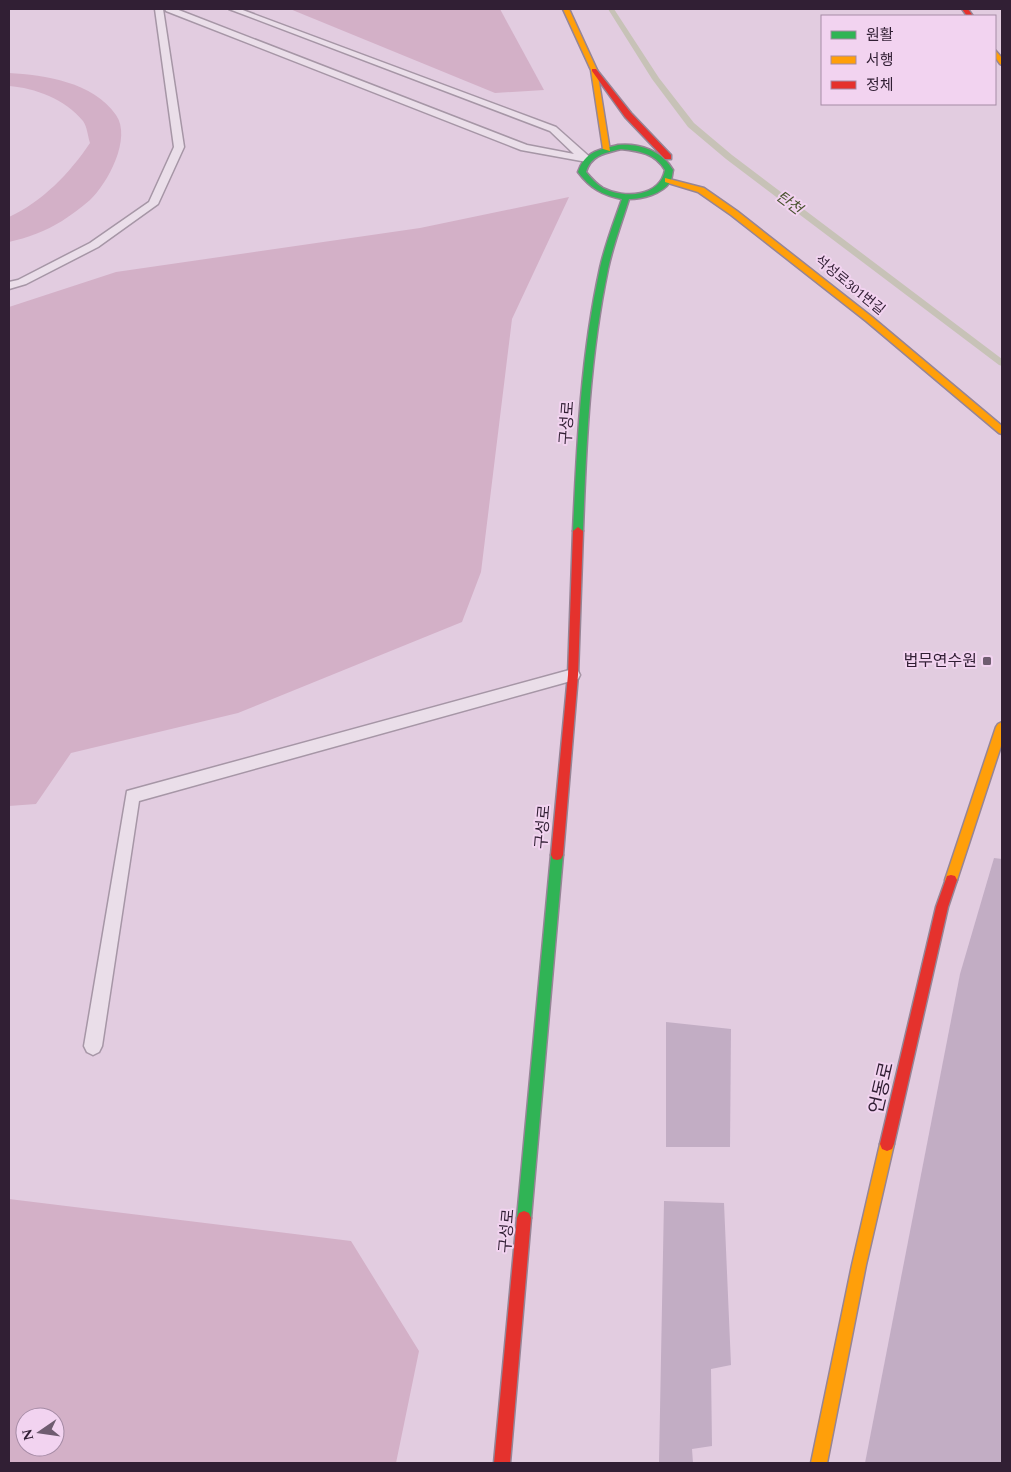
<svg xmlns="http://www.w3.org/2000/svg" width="1011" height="1472" font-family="Spectral,'Noto Sans KR',serif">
<rect width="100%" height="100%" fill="#e2cce0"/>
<g fill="#d3b0c7" fill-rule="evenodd">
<path d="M290,9H500L544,90L495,93Z"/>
<path d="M9,73C45,75 93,82 116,115C132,138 108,183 90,200C81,208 71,215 62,221C46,231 27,238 9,242V217C42,202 70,173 90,143C88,137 87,126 83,121C65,99 35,88 9,86Z"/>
<path d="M569,197L512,319L481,572L462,622L238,713L71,753L36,804L9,806V307L116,272L420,228Z"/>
<path d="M9,1199L351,1241L419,1351L396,1463H9ZM25,1417H55V1447H25Z"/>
</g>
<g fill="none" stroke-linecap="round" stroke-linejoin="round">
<path fill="#c7c2b7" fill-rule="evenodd" d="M608,9H614L659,78L694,123L732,155L1002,359V366L999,365L726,159L688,127L652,79Z"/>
</g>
<g fill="#c2adc4">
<path d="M994,858L1002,859V1463H865L960,974Z"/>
<path d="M666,1022L731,1029L730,1147H666Z"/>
<path d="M664,1201L724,1203L731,1365L711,1369L712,1446L692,1449L693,1463H659Z"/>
</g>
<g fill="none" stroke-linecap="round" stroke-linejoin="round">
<defs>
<g id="lane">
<path d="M155,9H163L184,147L158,204L98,247L26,284L9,289V282L18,280L90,243L149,202L174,147Z"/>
<path d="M165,9H176L527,145L574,154L550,131L229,9H240L556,127L592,159L587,162L521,150L166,11Z"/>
<path d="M573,669L578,671L580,675L578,679L139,801L102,1046L99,1052L93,1055L87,1052L84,1046L127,791Z"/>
</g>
<g id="fast">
<path d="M618,145C640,143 662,151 673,170C672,174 672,179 670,182C662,194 642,199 629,199C622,222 613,245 608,269C590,355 586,443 583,531L578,535L573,531C577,443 581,355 600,268C605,245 614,222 622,199C602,195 590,188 578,172C585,151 599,150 618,145ZM621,149C639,151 655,153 665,170C660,197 624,199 603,188C596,184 591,178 586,172C591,155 605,153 621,149Z"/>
<path d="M557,850L561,851L563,855L531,1218L529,1223L524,1225L519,1223L517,1218L551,855L553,851Z"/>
</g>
<g id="slow">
<path d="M563,9H569L597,70L610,151L603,149L591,70Z"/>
<path d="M995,50L1002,58V65L1000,64L995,57Z"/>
<path d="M665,178L704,188L737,211L872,317L1002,426V434L999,433L866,321L731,215L698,192L665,182Z"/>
<path d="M1002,722V743L957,880L955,884L951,885L947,884L945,880L996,727L998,724Z"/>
<path d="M887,1137L892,1139L894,1144L866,1265L827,1463H811L852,1265L880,1144L882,1139Z"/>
</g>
<g id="jam">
<path d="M962,9H968L973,16H967Z"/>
<path d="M592,69H596L631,113L671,155V159H665L625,117L592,71Z"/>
<path d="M578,527L583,531L578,675L563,855L561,859L557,860L553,859L551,855L568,675L573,531Z"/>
<path d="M951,875L955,876L957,880L948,907L894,1144L892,1149L887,1151L882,1149L880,1144L936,907L947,876Z"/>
<path d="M524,1211L529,1213L531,1218L510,1463H494L517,1218L519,1213Z"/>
</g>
</defs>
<use href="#lane" stroke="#a696a6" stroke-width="3"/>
<use href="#fast" stroke="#968596" stroke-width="3"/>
<use href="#slow" stroke="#968596" stroke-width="3"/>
<use href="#jam" stroke="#968596" stroke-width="3"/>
<use href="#lane" fill="#eadee9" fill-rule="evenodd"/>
<use href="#fast" fill="#30b455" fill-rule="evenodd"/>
<use href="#slow" fill="#ff9f0a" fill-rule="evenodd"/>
<use href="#jam" fill="#e5322d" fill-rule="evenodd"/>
</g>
<rect fill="#6f5c70" stroke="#f2d3f0" stroke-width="2" x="982" y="656" width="10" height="10" rx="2.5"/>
<g text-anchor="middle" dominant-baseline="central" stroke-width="4" stroke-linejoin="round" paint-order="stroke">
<g font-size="14" fill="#311f34" stroke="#f2d3f0">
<text transform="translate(850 285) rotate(39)">석성로301번길</text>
</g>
<g font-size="15" font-style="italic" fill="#49532f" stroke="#f2d3f0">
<text transform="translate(789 203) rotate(37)">탄천</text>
</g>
<g font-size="16" fill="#311f34" stroke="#f2d3f0">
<text transform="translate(567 423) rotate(-86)">구성로</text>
<text transform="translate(543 827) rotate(-85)">구성로</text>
<text transform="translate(507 1231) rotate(-85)">구성로</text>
</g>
<g font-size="16" fill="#311f34" stroke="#f2d3f0" text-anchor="end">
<text x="977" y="661">법무연수원</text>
</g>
<g font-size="19" fill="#311f34" stroke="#f2d3f0">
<text transform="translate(882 1088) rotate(-77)">언동로</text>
</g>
</g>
<rect width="1011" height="1472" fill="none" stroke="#311f34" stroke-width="20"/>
<rect x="821" y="15" width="175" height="90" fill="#f2d3f0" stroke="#a58ba5"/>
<rect x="831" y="31" width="25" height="8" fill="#30b455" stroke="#a58ba5"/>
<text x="866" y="40" font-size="15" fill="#311f34">원활</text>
<rect x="831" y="56" width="25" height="8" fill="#ff9f0a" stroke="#a58ba5"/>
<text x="866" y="65" font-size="15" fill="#311f34">서행</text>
<rect x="831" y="81" width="25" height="8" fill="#e5322d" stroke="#a58ba5"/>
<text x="866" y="90" font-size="15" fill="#311f34">정체</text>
<g transform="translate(40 1432) rotate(257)"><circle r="24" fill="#f2d3f0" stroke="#a58ba5"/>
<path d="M0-4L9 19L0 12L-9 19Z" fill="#6f5c70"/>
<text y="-8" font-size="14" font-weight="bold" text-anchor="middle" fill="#311f34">N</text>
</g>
</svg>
